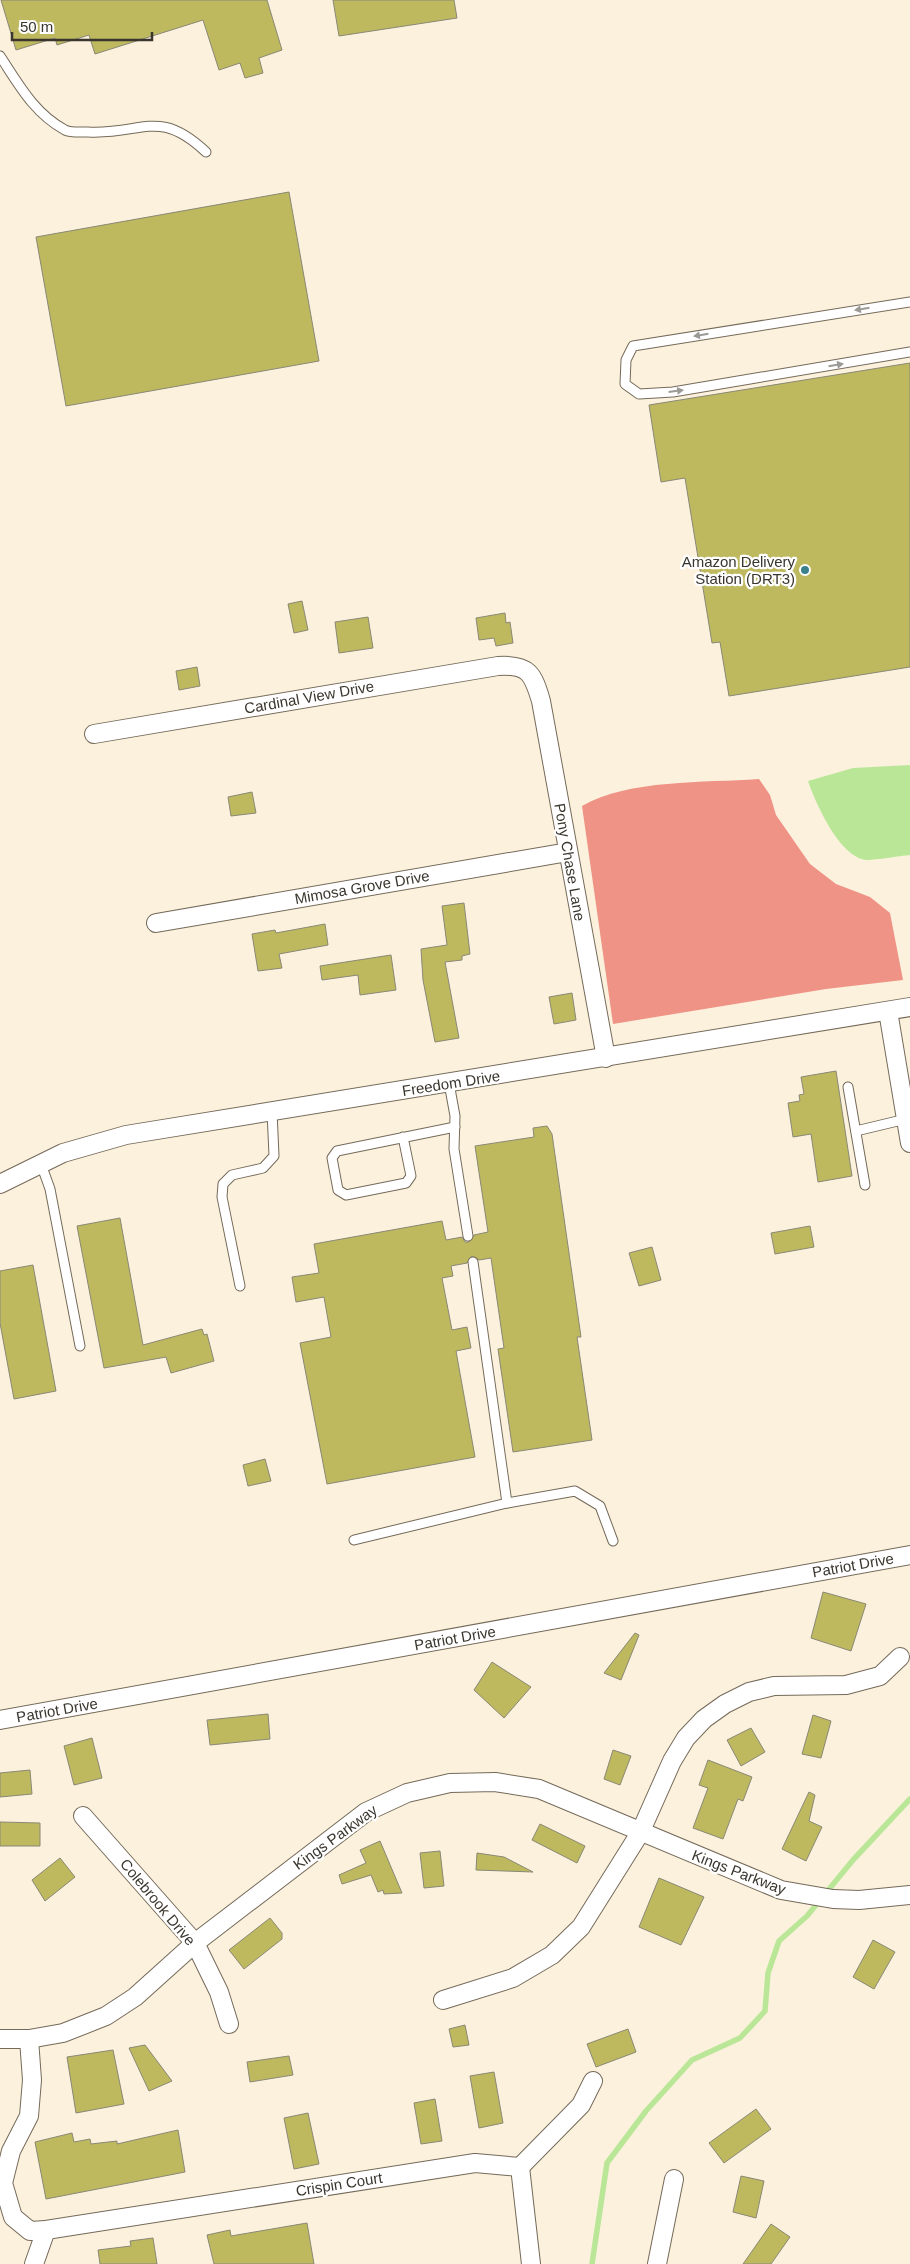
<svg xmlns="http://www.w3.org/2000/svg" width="910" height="2264" font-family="Helvetica,sans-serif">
<rect width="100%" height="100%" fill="#fcf1dd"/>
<path fill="#ef9386" d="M759,779L770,795L776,815L810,864L836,884L870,897L890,913L903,980L826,989L613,1024L582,806C629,779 704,783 759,779Z"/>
<path fill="#bae697" d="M910,765V855C899,856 876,860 867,860C840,858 816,804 808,781L853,768Z"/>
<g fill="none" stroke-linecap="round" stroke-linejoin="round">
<path stroke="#bae697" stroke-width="5.5" d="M592,2264L607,2163L646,2111L692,2060L740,2038L765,2011L768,1973L779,1941L807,1916L853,1860L910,1799"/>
</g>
<g fill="#beb95f" stroke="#898875">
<path d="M1,0H267L282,50L259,58L263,73L245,78L240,63L219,70L203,20L95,54L89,35L57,45L55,38L16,50Z"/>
<path d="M333,0H454L457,18L339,36Z"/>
<path d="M289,192L319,361L66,406L36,237Z"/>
<path d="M910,363V667L729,696L720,642L712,643L685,478L661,482L649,405Z"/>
<path d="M302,601L308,630L294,633L288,604Z"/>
<path d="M505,613L506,623L510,622L513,643L496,646L494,638L479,640L476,618Z"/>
<path d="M368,617L373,648L339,653L335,622Z"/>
<path d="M197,667L200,686L179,690L176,671Z"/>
<path d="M252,792L256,813L231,816L228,797Z"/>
<path d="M464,903L470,954L462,956V960L445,962L459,1038L435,1042L423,980L421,949L447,945L442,906Z"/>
<path d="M325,924L328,945L279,954L282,968L258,971L252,934L275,930L276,933Z"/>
<path d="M391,955L396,990L360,995L358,975L322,980L320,966Z"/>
<path d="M572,993L576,1020L554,1024L549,997Z"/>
<path d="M836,1071L852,1176L818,1182L811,1134L793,1137L788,1103L800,1101L799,1095L804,1094L801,1077Z"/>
<path d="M547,1126L552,1134L581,1337H577L592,1440L513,1452L498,1349L504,1348L491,1258L479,1260L472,1256L467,1263L451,1266L453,1276L442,1278L452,1330L467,1327L471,1348L456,1351L475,1457L327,1484L300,1343L331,1337L324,1297L296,1302L292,1277L319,1273L314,1244L442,1221L446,1240L462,1237L465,1242H469L474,1235L488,1232L475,1146L534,1137L533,1128Z"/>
<path d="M120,1218L143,1345L202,1329L204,1335L207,1334L214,1361L171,1373L166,1357L104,1368L77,1226Z"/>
<path d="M810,1226L814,1247L775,1254L771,1233Z"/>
<path d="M652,1247L661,1280L639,1286L629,1253Z"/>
<path d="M33,1265L56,1391L14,1399L0,1323V1271Z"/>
<path d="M265,1459L271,1481L248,1486L243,1465Z"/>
<path d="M823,1592L866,1604L851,1651L811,1638Z"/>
<path d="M635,1633L639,1635L621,1680L604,1673Z"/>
<path d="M492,1662L531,1687L504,1718L474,1690Z"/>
<path d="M268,1714L270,1739L210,1745L207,1720Z"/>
<path d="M813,1715L831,1721L821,1758L802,1754Z"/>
<path d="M751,1728L765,1752L741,1766L727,1740Z"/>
<path d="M92,1738L102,1778L74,1785L64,1746Z"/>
<path d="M613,1750L631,1756L620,1785L604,1779Z"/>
<path d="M708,1760L752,1777L743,1801L738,1799L723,1839L693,1828L708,1788L699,1785Z"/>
<path d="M30,1770L32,1794L0,1797V1773Z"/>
<path d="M809,1792L815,1795L809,1821L822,1827L806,1861L782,1849Z"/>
<path d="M0,1822L40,1823V1846H0Z"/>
<path d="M540,1824L585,1846L577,1863L532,1840Z"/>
<path d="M380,1841L402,1893L384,1894L383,1890L378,1892L371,1875L342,1884L339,1875L366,1863L360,1850Z"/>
<path d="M440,1851L444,1886L424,1888L420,1853Z"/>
<path d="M477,1853L504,1857L533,1872L476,1870Z"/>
<path d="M60,1858L75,1877L45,1901L32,1880Z"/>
<path d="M659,1878L704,1897L681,1945L639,1927Z"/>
<path d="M270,1918L282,1933V1939L244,1969L229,1950Z"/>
<path d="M873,1940L895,1952L874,1989L853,1977Z"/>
<path d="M465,2025L469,2045L453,2047L449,2029Z"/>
<path d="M628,2029L636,2052L596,2067L587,2044Z"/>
<path d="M145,2045L172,2081L149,2091L129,2048Z"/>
<path d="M113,2050L124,2104L76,2113L67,2057Z"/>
<path d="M289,2056L293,2075L250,2082L247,2062Z"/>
<path d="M494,2072L503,2123L479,2128L470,2076Z"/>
<path d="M435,2099L442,2141L421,2144L414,2103Z"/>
<path d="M756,2109L771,2129L724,2163L709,2143Z"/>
<path d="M308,2113L319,2164L294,2169L284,2118Z"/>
<path d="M178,2130L185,2172L46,2199L35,2142L72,2133L74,2142L90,2139L91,2144L117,2141V2144Z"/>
<path d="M741,2176L764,2181L756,2218L733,2212Z"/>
<path d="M307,2223L314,2264H214L207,2235L230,2230L231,2236Z"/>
<path d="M771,2224L790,2237L771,2264H743Z"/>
<path d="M153,2238L157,2264H100L98,2250L131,2246L130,2241Z"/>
</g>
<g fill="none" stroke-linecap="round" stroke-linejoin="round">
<defs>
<g id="lane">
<path d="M0,56C19,85 34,113 65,130C71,133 81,132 88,132C143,135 158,107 206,152"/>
<path d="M910,302L633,346L626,360L625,384L639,394L673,392L910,352"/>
<path d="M449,1083L455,1116L454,1149L468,1236"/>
<path d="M848,1087L865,1185"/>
<path d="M856,1131L906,1119"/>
<path d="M403,1137L411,1176L406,1183L346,1195L338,1190L332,1158L337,1151L455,1127"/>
<path d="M41,1164L50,1189L80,1346"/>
<path d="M473,1262L507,1503"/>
<path d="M240,1286L222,1197L223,1184L232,1175L263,1168L274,1156L272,1111"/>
<path d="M354,1540L507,1503L575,1491L600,1506L613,1541"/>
</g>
<g id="street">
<path d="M94,734L498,666C529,664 533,674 541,701L606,1058"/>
<path d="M156,923L568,852"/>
<path d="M888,1011L910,1143"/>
<path d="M0,1184L63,1153L126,1135L910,1007"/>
<path d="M0,1720L910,1555"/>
<path d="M83,1816L195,1943L219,1992L229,2024"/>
<path d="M443,2000L513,1978L552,1955L581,1927L640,1833L672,1761L686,1738L704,1719L725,1704L749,1692L774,1686L846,1685L880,1676L900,1657"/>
<path d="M0,2039H29L63,2033L106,2016L135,1997L195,1943L366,1812L407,1793L450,1783L495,1782L539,1789L781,1890L833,1899L859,1900L910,1895"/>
<path d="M29,2039L32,2080L29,2116L11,2151L3,2183L13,2217L30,2231L46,2230L34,2264"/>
<path d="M520,2167L581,2105L593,2081"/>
<path d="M520,2167L531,2264"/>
<path d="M46,2230L475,2163L520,2167"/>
<path d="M657,2264L674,2179"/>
</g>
</defs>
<use href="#lane" stroke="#756a5a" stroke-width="11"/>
<use href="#street" stroke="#756a5a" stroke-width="20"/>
<use href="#lane" stroke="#fff" stroke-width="9"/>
<use href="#street" stroke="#fff" stroke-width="18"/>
</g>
<defs><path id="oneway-solid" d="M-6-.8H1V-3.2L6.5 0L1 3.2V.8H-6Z" transform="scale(1.25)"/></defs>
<g fill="#9c9a96">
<use href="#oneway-solid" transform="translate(862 309) rotate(171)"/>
<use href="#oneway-solid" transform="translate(701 335) rotate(171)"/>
<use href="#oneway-solid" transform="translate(836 365) rotate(-9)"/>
<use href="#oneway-solid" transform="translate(676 391) rotate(-7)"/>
</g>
<circle fill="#3b818c" stroke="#fff" stroke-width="2" cx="805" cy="570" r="5"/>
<g text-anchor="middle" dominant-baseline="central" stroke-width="4.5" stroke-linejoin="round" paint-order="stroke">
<g font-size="15" fill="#3a362e" stroke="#fff" text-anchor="end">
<text x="795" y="561">Amazon Delivery<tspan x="795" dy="17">Station (DRT3)</tspan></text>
</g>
<g font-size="15" fill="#3a362e" stroke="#fff">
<text transform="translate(309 697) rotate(-10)">Cardinal View Drive</text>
<text transform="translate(570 862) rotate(80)">Pony Chase Lane</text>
<text transform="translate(362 887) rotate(-10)">Mimosa Grove Drive</text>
<text transform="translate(451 1083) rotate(-9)">Freedom Drive</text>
<text transform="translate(853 1565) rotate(-10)">Patriot Drive</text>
<text transform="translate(455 1638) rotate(-10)">Patriot Drive</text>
<text transform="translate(57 1710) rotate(-10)">Patriot Drive</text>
<text transform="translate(335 1837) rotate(-36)">Kings Parkway</text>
<text transform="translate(739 1872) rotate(21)">Kings Parkway</text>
<text transform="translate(158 1902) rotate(50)">Colebrook Drive</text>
<text transform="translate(339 2184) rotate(-9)">Crispin Court</text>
</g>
</g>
<path d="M12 32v8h140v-8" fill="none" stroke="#3a362e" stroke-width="2.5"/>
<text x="20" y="32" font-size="15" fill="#3a362e" stroke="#ffffff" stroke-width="4" paint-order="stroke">50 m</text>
</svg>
